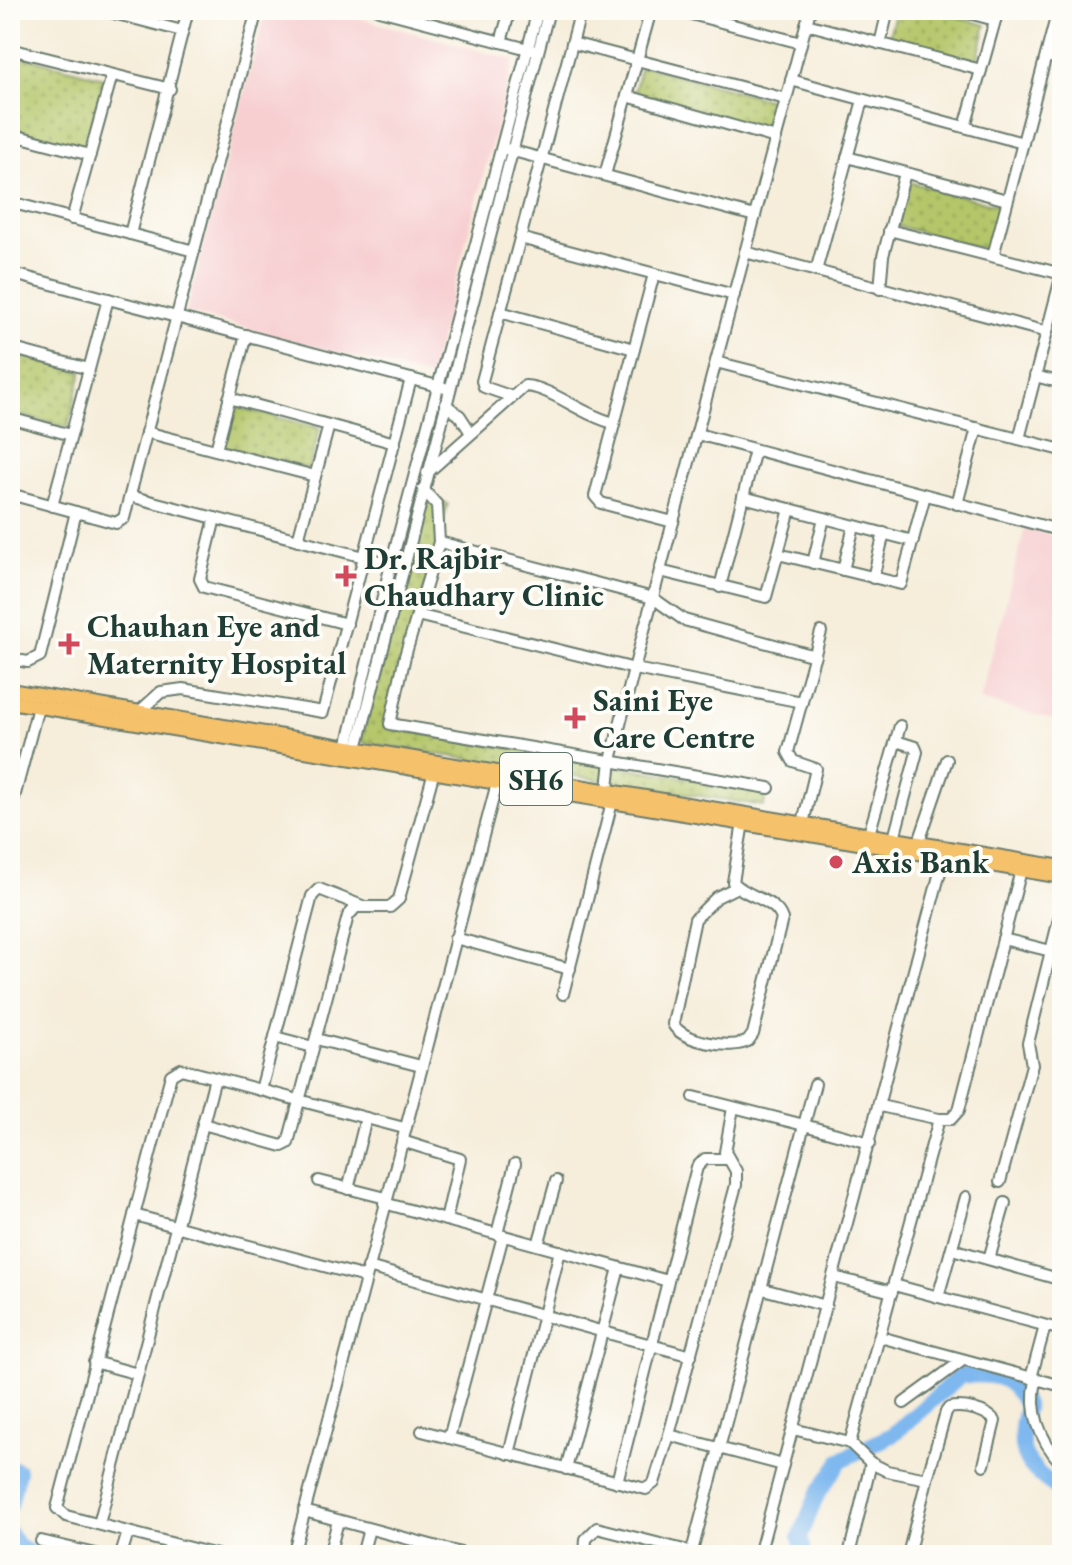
<svg xmlns="http://www.w3.org/2000/svg" width="1072" height="1565" font-family="'EB Garamond',serif">
<defs>
<pattern id="green-dots" width="8" height="8" patternUnits="userSpaceOnUse" patternTransform="scale(2)"><rect width="8" height="8" fill="#b4c669"/><path d="M2 2h.1M6 6h.1" fill="none" stroke="#92a257" stroke-width="1.8" stroke-linecap="round"/></pattern>
</defs>
<rect width="100%" height="100%" fill="#fdfcf7"/>
<filter id="ink" filterUnits="userSpaceOnUse"><feTurbulence type="fractalNoise" baseFrequency=".0125" numOctaves="2"/><feDisplacementMap in="SourceGraphic" scale="16" xChannelSelector="R" yChannelSelector="G"/><feConvolveMatrix kernelMatrix="1 2 1 2 8 2 1 2 1" color-interpolation-filters="sRGB"/></filter>
<filter id="wash" filterUnits="userSpaceOnUse"><feTurbulence type="fractalNoise" baseFrequency=".006" numOctaves="4" result="noise"/><feDisplacementMap in="SourceGraphic" scale="32" xChannelSelector="R" yChannelSelector="G"/><feGaussianBlur stdDeviation="1.8" result="paint"/><feColorMatrix in="noise" values="0 0 0 0 0 0 0 0 0 0 0 0 0 0 0 0 0 1.4 0 .05"/><feComposite in="paint" operator="in"/></filter>
<g filter="url(#wash)">
<rect width="100%" height="100%" fill="#f6edda"/>
<g fill="#f7cfd1">
<path d="M266,10H329L514,60L430,377L186,312Z"/>
<path d="M1025,528L1062,538V722L980,700Z"/>
</g>
<g fill="url(#green-dots)" stroke="#6a824e" stroke-width="2">
<path d="M896,10H930L986,25L977,61L888,39Z"/>
<path d="M10,53L104,78L85,148L10,129Z"/>
<path d="M641,65L778,102L771,130L634,93Z"/>
<path d="M909,182L1000,206L988,250L897,226Z"/>
<path d="M12,354L82,372L68,427L10,413Z"/>
<path d="M232,406L320,428L309,469L222,446Z"/>
<path d="M428,495L448,504L385,727L766,791L764,806L361,742Z"/>
</g>
<g fill="none" stroke-linecap="round" stroke-linejoin="round">
<g stroke="#7eb8ef" stroke-width="16">
<path d="M10,1467L18,1471L10,1505"/>
<path d="M10,1534L17,1545L33,1555"/>
<path d="M805,1555L800,1537L817,1495L841,1460L892,1435L961,1375C997,1376 1009,1372 1026,1407C1015,1452 1024,1467 1062,1491"/>
</g>
</g>
</g>
<g filter="url(#ink)">
<g fill="none" stroke-linecap="round" stroke-linejoin="round">
<defs>
<g id="minor">
<path d="M102,10L182,31"/>
<path d="M379,10L532,50"/>
<path d="M676,10L801,43"/>
<path d="M958,10L995,20"/>
<path d="M10,23L13,10"/>
<path d="M806,24L981,70"/>
<path d="M501,42L510,10"/>
<path d="M572,43L786,99"/>
<path d="M880,44L888,10"/>
<path d="M10,49L170,89"/>
<path d="M1046,56L1062,60"/>
<path d="M791,80L1023,143"/>
<path d="M627,96L776,138"/>
<path d="M965,127L998,10"/>
<path d="M10,134L90,155"/>
<path d="M506,149L755,216"/>
<path d="M847,157L1007,200"/>
<path d="M605,175L651,10"/>
<path d="M10,202L194,251"/>
<path d="M72,219L112,75"/>
<path d="M889,230L1062,274"/>
<path d="M130,234L188,10"/>
<path d="M520,238L734,295"/>
<path d="M745,252L1047,332"/>
<path d="M993,256L1058,10"/>
<path d="M816,271L863,100"/>
<path d="M10,273L445,388"/>
<path d="M654,274L595,496L601,503L673,522"/>
<path d="M880,289L883,256L905,173"/>
<path d="M500,312L634,349"/>
<path d="M10,348L89,369"/>
<path d="M716,362L1062,450"/>
<path d="M1035,376L1062,383"/>
<path d="M510,396L484,387L482,381L581,10"/>
<path d="M229,398L395,443"/>
<path d="M445,404L460,416L471,433"/>
<path d="M10,418L71,435"/>
<path d="M146,432L315,476"/>
<path d="M697,434L1062,531"/>
<path d="M1019,439L1062,274"/>
<path d="M216,450L246,335"/>
<path d="M427,473L525,386C551,387 583,416 614,423"/>
<path d="M423,489L437,505L439,542L405,656L390,724L769,788"/>
<path d="M10,494L116,523L124,518L257,10"/>
<path d="M130,496L395,565"/>
<path d="M743,497L913,541"/>
<path d="M957,504L977,428"/>
<path d="M52,506L108,299"/>
<path d="M215,518L200,579L204,587L347,624"/>
<path d="M298,540L329,425"/>
<path d="M439,542L653,598L684,620L815,656"/>
<path d="M778,554L901,584L925,495"/>
<path d="M813,563L824,518"/>
<path d="M843,570L854,526"/>
<path d="M660,571L766,597L790,509"/>
<path d="M873,578L884,533"/>
<path d="M720,587L755,450"/>
<path d="M417,615L635,669L802,702"/>
<path d="M10,659L28,662L40,656L76,512"/>
<path d="M139,712L161,692L183,689L323,712L411,379"/>
<path d="M349,751L347,747L391,564L538,10"/>
<path d="M356,752L549,10"/>
<path d="M607,798L611,760L643,634L810,10"/>
<path d="M10,813L38,707"/>
<path d="M803,823L816,769L793,761L788,752L821,632"/>
<path d="M869,834L900,726"/>
<path d="M894,838L917,752L915,747L896,741"/>
<path d="M919,842L947,760"/>
<path d="M737,887L717,897L695,919L673,1024C682,1042 732,1050 748,1041L753,1034L782,919C775,898 746,898 733,882L743,823"/>
<path d="M455,938L570,969"/>
<path d="M1003,939L1051,951"/>
<path d="M563,994L612,802"/>
<path d="M275,1037L313,1047"/>
<path d="M316,1039L421,1066"/>
<path d="M261,1090L312,896L319,889L362,906"/>
<path d="M694,1097L804,1125L815,1084"/>
<path d="M733,1108L725,1152L736,1171V1185L669,1435L783,1465"/>
<path d="M939,1119H951L959,1110L1021,870"/>
<path d="M203,1124L282,1146L288,1143L348,916L356,907H390L399,899L434,771"/>
<path d="M402,1141L460,1159L446,1220"/>
<path d="M319,1181L386,1198"/>
<path d="M1000,1182L1032,1065L1028,1043L1062,907"/>
<path d="M348,1189L366,1118"/>
<path d="M384,1203L668,1281"/>
<path d="M134,1215L365,1277"/>
<path d="M497,1234L515,1164"/>
<path d="M538,1245L556,1181"/>
<path d="M952,1249L1062,1280"/>
<path d="M989,1259L1005,1203"/>
<path d="M368,1267L691,1356"/>
<path d="M834,1277L892,1292"/>
<path d="M894,1285L1062,1330"/>
<path d="M763,1289L826,1306"/>
<path d="M938,1297L966,1197"/>
<path d="M880,1337L1062,1386"/>
<path d="M94,1362L138,1374"/>
<path d="M1031,1378L1045,1326"/>
<path d="M1036,1380C1029,1412 1040,1440 1062,1464"/>
<path d="M904,1403L963,1360"/>
<path d="M793,1429L850,1443L871,1463L887,1471L927,1479L946,1412L949,1408C963,1405 987,1410 995,1421L984,1465"/>
<path d="M422,1431L646,1489L654,1483L669,1435"/>
<path d="M449,1438L503,1236"/>
<path d="M850,1443L939,1119L880,1106"/>
<path d="M509,1454L560,1251"/>
<path d="M566,1469L619,1268"/>
<path d="M617,1482L697,1167L705,1159H727"/>
<path d="M304,1511L468,1555"/>
<path d="M99,1524L215,1078"/>
<path d="M41,1541L100,1555"/>
<path d="M121,1555L128,1532"/>
<path d="M217,1555L66,1516L57,1508L171,1075L181,1069L404,1128"/>
<path d="M293,1555L497,783"/>
<path d="M329,1555L338,1521"/>
<path d="M362,1555L369,1529"/>
<path d="M418,1555L421,1543"/>
<path d="M585,1555L586,1539L597,1528L692,1552"/>
<path d="M691,1555L804,1125L870,1143"/>
<path d="M759,1555L944,857"/>
<path d="M849,1555L871,1463"/>
<path d="M908,1555L927,1479"/>
</g>
<g id="major">
<path d="M10,690L1062,867"/>
<path d="M10,702L1062,877"/>
</g>
</defs>
<use href="#minor" stroke="#6a7b6e" stroke-width="14"/>
<use href="#major" stroke="#6a7b6e" stroke-width="16"/>
<use href="#minor" stroke="#fff" stroke-width="10"/>
<use href="#major" stroke="#f5c16b" stroke-width="12"/>
</g>
</g>
<g fill="#d1495b" stroke="#fdfcf7" stroke-width="3">
<path d="M342 564h8v8h8v8h-8v8h-8v-8h-8v-8h8z"/>
<path d="M65 632h8v8h8v8h-8v8h-8v-8h-8v-8h8z"/>
<path d="M571 706h8v8h8v8h-8v8h-8v-8h-8v-8h8z"/>
<circle cx="836" cy="862" r="8"/>
</g>
<g text-anchor="middle" dominant-baseline="central" stroke-width="8" stroke-linejoin="round" paint-order="stroke">
<rect fill="#fdfcf7" stroke="#62766e" stroke-width="2" x="500" y="753" width="72" height="52" rx="6"/>
<g font-size="30" font-weight="bold" fill="#1f3d34">
<text x="536" y="779">SH6</text>
</g>
<g font-size="32" font-weight="bold" fill="#1f3d34" stroke="#fdfcf7" text-anchor="start">
<text x="364" y="558">Dr. Rajbir<tspan x="364" dy="37">Chaudhary Clinic</tspan></text>
<text x="87" y="626">Chauhan Eye and<tspan x="87" dy="37">Maternity Hospital</tspan></text>
<text x="593" y="700">Saini Eye<tspan x="593" dy="37">Care Centre</tspan></text>
<text x="852" y="862">Axis Bank</text>
</g>
</g>
<rect width="1072" height="1565" fill="none" stroke="#fdfcf7" stroke-width="40"/>
</svg>
